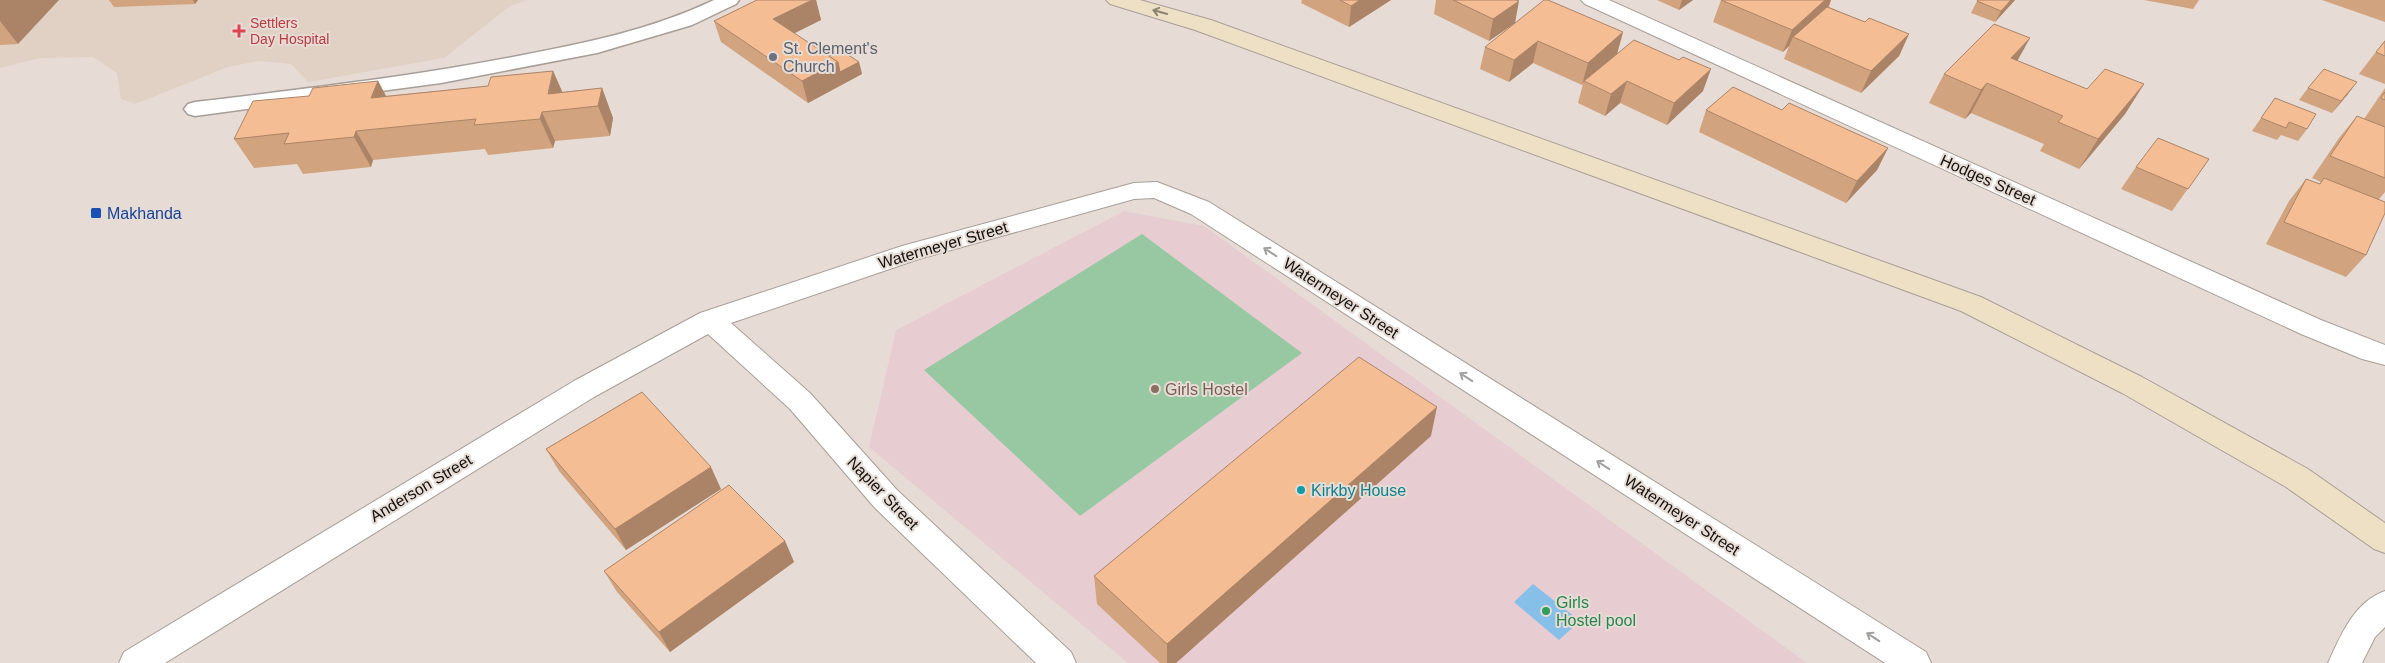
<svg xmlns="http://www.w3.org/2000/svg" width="2385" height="663" font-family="Arial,sans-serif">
<rect width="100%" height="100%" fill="#e6dcd5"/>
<path fill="#e1d0c4" d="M0,0H527L510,6L444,58L308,82L291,64L259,61L228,67L135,104L121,99L117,73L93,57L40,58L0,68Z"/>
<path fill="#e7cdd2" d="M1124,211L1204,226L1807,663H1128L869,447L896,330Z"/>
<path fill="#98c8a1" d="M1142,234L1302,353L1080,516L924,370Z"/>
<path fill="#86bfe8" d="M1533,584L1580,621L1559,640L1514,602Z"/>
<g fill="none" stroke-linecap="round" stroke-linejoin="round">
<defs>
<path id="lane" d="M714,0H739L736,4L692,25L597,53L441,83L195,116L188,114L184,109L188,104L195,102C303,89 411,77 518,56C585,43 651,30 714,0Z"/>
<g id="street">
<path d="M1581,0H1609L2321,320L2385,345V365L2362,359L2301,334L1585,4Z"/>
<path d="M1157,182L1209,202L1926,652L1931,663H1885L1191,214L1154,198L1134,199L919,259L731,323L810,393L897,490L1071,652L1076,663H1036L875,508L790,409L708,334L594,397L165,663H119L124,652L574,381L700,313L902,246L1134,183Z"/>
<path d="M2385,591V627L2375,637L2362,663H2328C2341,635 2354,602 2385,591Z"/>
</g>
<path id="secondary" d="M1106,0H1140L1211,20L1981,297L2142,377L2308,469L2385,523V553L2374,549L2286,487L2122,393L1961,311L1195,30L1110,4Z"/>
</defs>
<use href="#lane" stroke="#a89e97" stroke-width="3"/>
<use href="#street" stroke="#a89e97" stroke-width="2"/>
<use href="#secondary" stroke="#a89e97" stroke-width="2"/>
<use href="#lane" fill="#fff" fill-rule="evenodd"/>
<use href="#street" fill="#fff" fill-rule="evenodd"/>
<use href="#secondary" fill="#ede0c5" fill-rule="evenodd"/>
</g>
<g fill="#d2a37f">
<path d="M0,0L18,44L0,45Z"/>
<path d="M109,0H198L195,4L114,7Z"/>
<path d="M757,0H816L821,20L794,33L829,56L859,62L862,74L808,103L721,42L714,21Z"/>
<path d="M1302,0H1391L1349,27L1301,3Z"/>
<path d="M1436,0H1516L1515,23L1489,41L1434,14Z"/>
<path d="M1657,0H1693L1679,10Z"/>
<path d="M1721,0H1831L1829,7L1865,22L1909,34L1899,56L1861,93L1784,59L1789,46L1783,52L1713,22Z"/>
<path d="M2015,0L1995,22L1971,13L1977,1Z"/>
<path d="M2144,0H2199L2193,9Z"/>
<path d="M2322,0H2385V22Z"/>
<path d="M1623,32L1617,54L1703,91L1667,125L1620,103L1605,116L1578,103L1583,84L1582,85L1533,63L1509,82L1480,69L1485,47Z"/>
<path d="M2385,40V84L2359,74Z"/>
<path d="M2018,61L2087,89L2144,84L2125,114L2079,169L2040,151L2044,144L1971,113L1965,119L1929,103L1944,74Z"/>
<path d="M553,71L562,92L602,88L613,118L610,136L555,141L553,148L488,155L485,149L373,160L371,167L303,174L297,164L254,168L234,139L309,96L378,81L386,96L488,86Z"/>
<path d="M2308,88L2348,94L2332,113L2299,100Z"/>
<path d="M2385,88V192L2379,199L2366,255L2346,277L2266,244L2289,201L2306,179L2319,184L2321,182L2312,178L2339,138L2357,116L2364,119Z"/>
<path d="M2275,98L2307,129L2298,141L2281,135L2277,140L2252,131Z"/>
<path d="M1706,110H1782L1888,148L1877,170L1846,203L1699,132Z"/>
<path d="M2209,159L2172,211L2121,189L2136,167Z"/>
<path d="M1431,436L1176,663H1160L1097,604L1094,576Z"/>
<path d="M546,449L721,489L626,550L559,471Z"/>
<path d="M785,541L794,562L670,652L617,592L604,571Z"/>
</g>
<g fill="#ab8468">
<path d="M0,0H59L18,44L0,21Z"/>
<path d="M193,0H198L195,4Z"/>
<path d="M812,0H816L821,20L779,41L773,19Z"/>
<path d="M1360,0H1391L1349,27L1351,6Z"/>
<path d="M1682,0H1693L1679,10Z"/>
<path d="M1825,0H1831L1826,12L1793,37L1789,46L1783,52L1792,30Z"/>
<path d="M2011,0H2015L1995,22L2001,11Z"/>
<path d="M1519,1L1515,23L1489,41L1493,19Z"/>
<path d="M1623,32L1617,54L1584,81L1582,85L1588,63Z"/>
<path d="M1909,34L1899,56L1861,93L1871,71Z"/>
<path d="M2030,38L2014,67L2011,58Z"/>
<path d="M1538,41L1533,63L1509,82L1514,60Z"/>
<path d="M838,62H859L862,74L808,103L802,81Z"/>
<path d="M1711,69L1703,91L1667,125L1674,103Z"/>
<path d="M553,71L566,100L548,94Z"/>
<path d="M378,81L394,111L371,98Z"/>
<path d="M1627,81L1620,103L1605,116L1611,94Z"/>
<path d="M2357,82L2348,94L2332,113L2341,101Z"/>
<path d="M1987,83L1971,113L1965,119L1981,90Z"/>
<path d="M2144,84L2125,114L2079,169L2098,139Z"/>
<path d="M602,88L613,118L610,136L598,106Z"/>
<path d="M542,112L555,141L553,148L540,119Z"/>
<path d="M356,131L373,160L371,167L354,137Z"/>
<path d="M1888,148L1877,170L1846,203L1857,181Z"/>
<path d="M1437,407L1431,436L1176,663H1167V644Z"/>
<path d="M711,467L721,489L626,550L615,529Z"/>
<path d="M785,541L794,562L670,652L659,632Z"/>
</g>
<g fill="#f4bd94" stroke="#ab8468">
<path d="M757,0H812L773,19L838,62L802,81L714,21Z"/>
<path d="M1340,0H1360L1351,6Z"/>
<path d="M1453,0H1516L1519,1L1493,19Z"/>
<path d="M1544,0H1548L1623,32L1588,63L1538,41L1514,60L1485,47Z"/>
<path d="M1721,0H1825L1792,30Z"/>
<path d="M1978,0H2011L2001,11L1977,1Z"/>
<path d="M1827,7L1865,22L1869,18L1909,34L1871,71L1793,37Z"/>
<path d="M1994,24L2030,38L2011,58L2087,89L2105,69L2144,84L2098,139L2058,122L2063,116L1987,83L1981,90L1944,74Z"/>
<path d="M1634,40L1679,60L1683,57L1711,69L1674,103L1627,81L1611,94L1584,81Z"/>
<path d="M2385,41V56L2376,52Z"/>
<path d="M841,50L859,62L840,72L838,62L829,56Z"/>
<path d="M2324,69L2357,82L2341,101L2308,88Z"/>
<path d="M553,71L548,94L602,88L598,106L542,112L540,119L474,125L476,119L356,131L354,137L284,144L289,133L234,139L253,101L309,96L313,88L378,81L371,98L488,86L491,77Z"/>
<path d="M1733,87L1782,110L1789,103L1888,148L1857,181L1706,110Z"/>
<path d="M2385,92V100L2381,98Z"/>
<path d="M2275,98L2316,114L2307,129L2289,122L2286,128L2261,118Z"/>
<path d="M2357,116L2385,127V178L2330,156Z"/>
<path d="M2158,138L2209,159L2188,189L2136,167Z"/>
<path d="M2324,178L2385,202V213L2366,255L2284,222L2306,179L2320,184Z"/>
<path d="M1359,357L1437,407L1167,644L1094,576Z"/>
<path d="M642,392L711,467L615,529L546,449Z"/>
<path d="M729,485L785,541L659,632L604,571Z"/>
</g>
<defs><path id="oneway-shaft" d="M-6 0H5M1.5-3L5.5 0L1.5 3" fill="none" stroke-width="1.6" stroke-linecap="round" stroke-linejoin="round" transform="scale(1.25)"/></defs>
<use stroke="#8b8373" href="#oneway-shaft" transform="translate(1160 12) rotate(-164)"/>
<g stroke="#a1a09f">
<use href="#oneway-shaft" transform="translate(1270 252) rotate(-147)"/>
<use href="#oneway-shaft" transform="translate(1466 377) rotate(-147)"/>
<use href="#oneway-shaft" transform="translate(1603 465) rotate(-147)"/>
<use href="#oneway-shaft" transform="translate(1873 637) rotate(-147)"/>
</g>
<path fill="#e0444e" stroke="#e6dcd5" stroke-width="2" d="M236.5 23.5h5v5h5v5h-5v5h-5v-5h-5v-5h5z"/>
<circle fill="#6b7280" stroke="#e6dcd5" stroke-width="2" cx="773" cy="57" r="5"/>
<rect fill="#1a4fb4" stroke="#e6dcd5" stroke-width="2" x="90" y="207" width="12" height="12" rx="2.5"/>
<circle fill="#8d6e63" stroke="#e6dcd5" stroke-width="2" cx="1155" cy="389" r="5"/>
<circle fill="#0f9aa8" stroke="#e6dcd5" stroke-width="2" cx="1301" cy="490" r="5"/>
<circle fill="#2e9e5b" stroke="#e6dcd5" stroke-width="2" cx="1546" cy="611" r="5"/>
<g text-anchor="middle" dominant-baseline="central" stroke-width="4" stroke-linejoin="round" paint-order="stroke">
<g font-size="14" fill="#be3a42" stroke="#e6dcd5" text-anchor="start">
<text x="250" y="23">Settlers<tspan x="250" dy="16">Day Hospital</tspan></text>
</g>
<g font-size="16" fill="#5b616d" stroke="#e6dcd5" text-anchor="start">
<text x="783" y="48">St. Clement's<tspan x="783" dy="18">Church</tspan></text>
</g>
<g font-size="16" fill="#14110f" stroke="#e6dcd5">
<text transform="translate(1988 180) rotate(24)">Hodges Street</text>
<text transform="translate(943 245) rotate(-16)">Watermeyer Street</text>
<text transform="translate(1341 298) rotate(33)">Watermeyer Street</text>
<text transform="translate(421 488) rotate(-31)">Anderson Street</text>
<text transform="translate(883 493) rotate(46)">Napier Street</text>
<text transform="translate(1682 515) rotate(33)">Watermeyer Street</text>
</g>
<g font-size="16" fill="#164399" stroke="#e6dcd5" text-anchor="start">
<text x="107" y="213">Makhanda</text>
</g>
<g font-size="16" fill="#785e54" stroke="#e6dcd5" text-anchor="start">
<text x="1165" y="389">Girls Hostel</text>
</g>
<g font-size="16" fill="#0d838f" stroke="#e6dcd5" text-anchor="start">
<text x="1311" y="490">Kirkby House</text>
</g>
<g font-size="16" fill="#27864d" stroke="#e6dcd5" text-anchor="start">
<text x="1556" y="602">Girls<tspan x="1556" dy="18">Hostel pool</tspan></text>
</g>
</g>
</svg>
